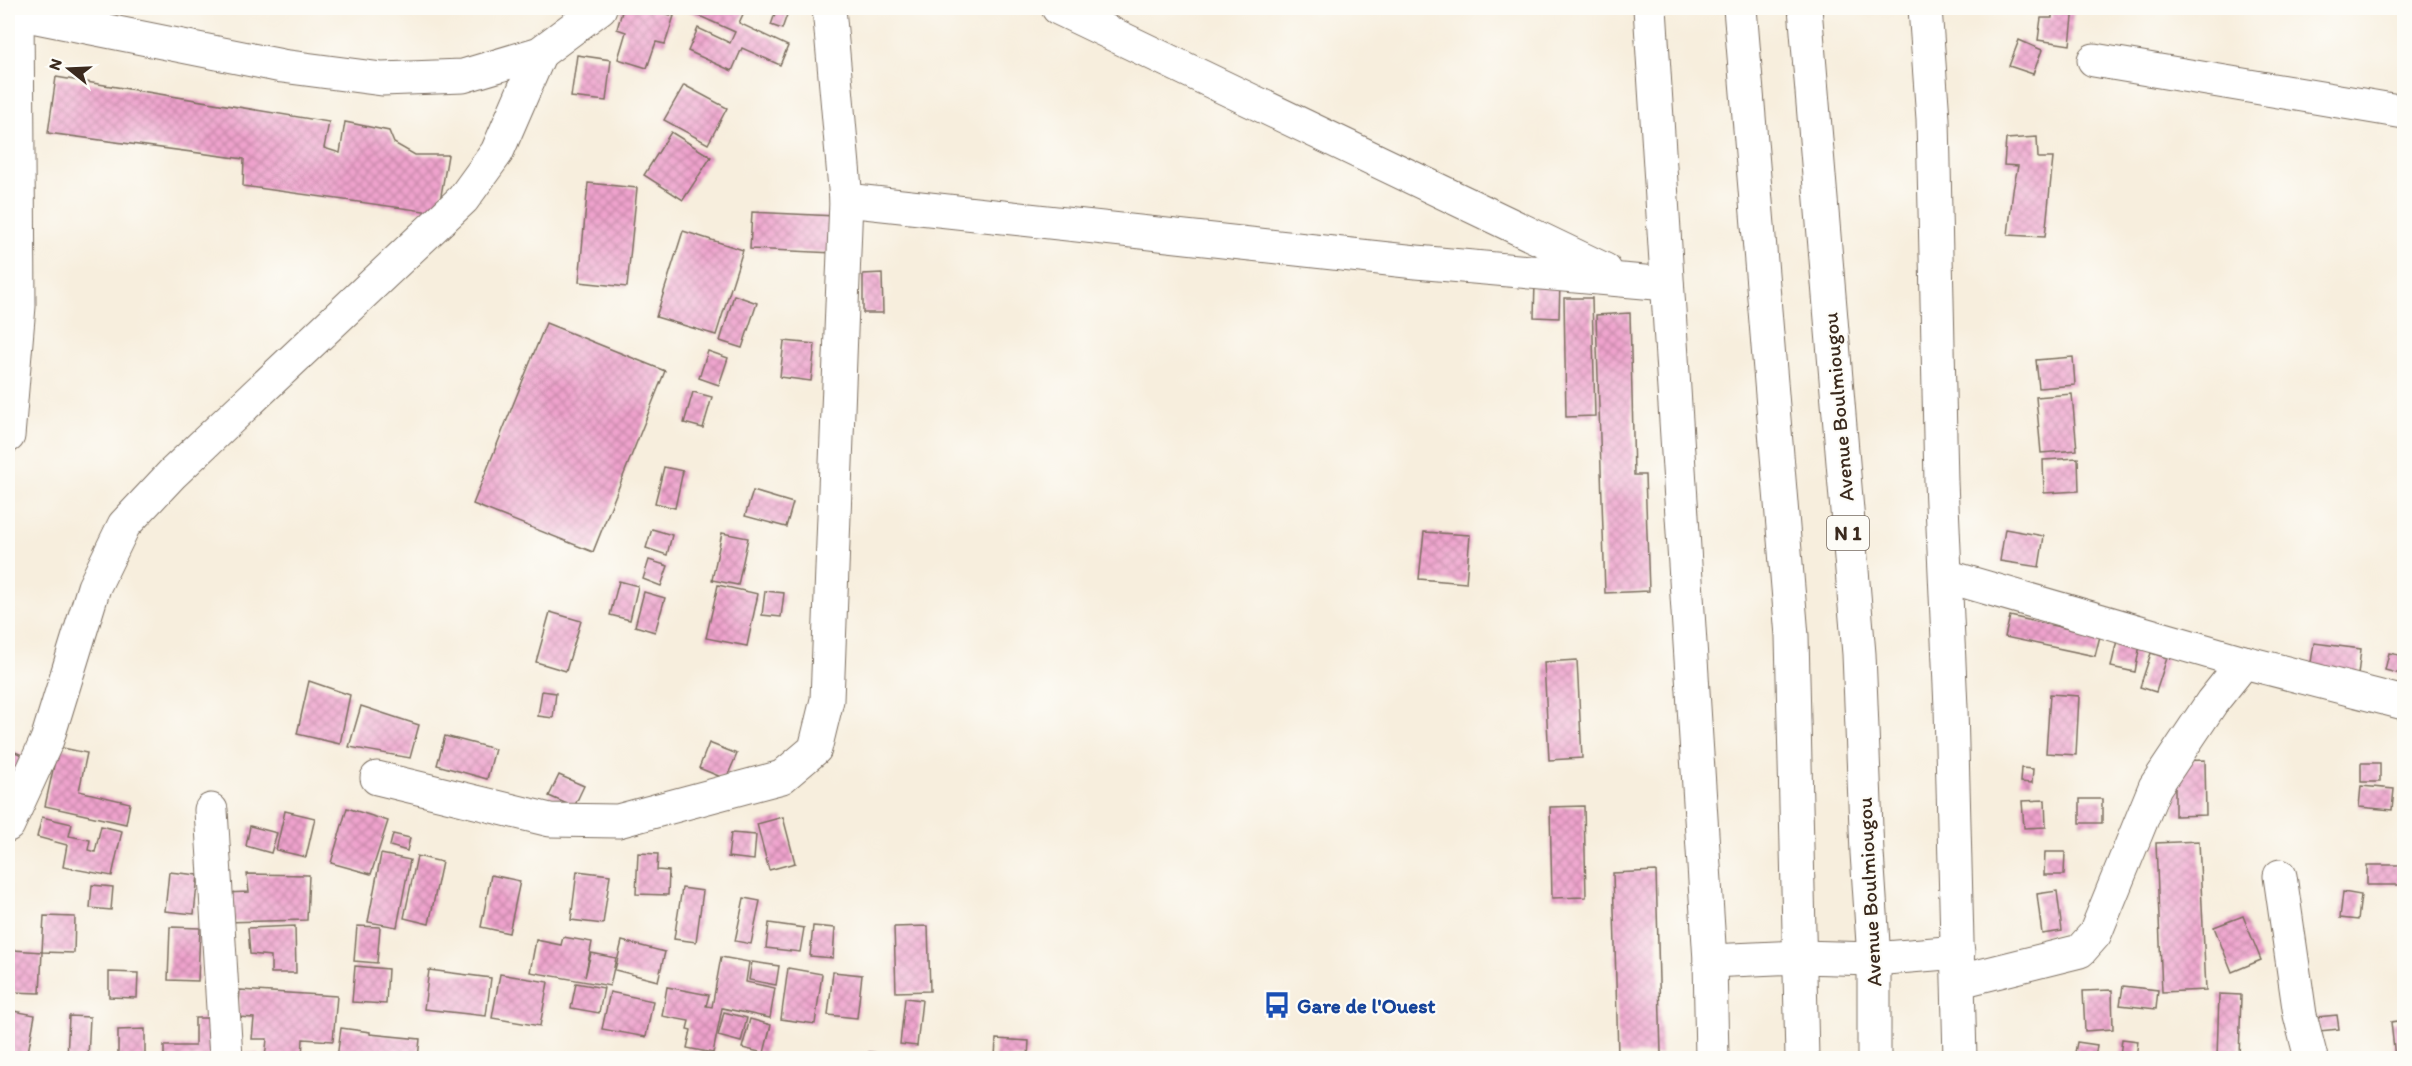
<svg xmlns="http://www.w3.org/2000/svg" width="2412" height="1066" font-family="Itim,sans-serif">
<defs>
<pattern id="building-cross-hatch" width="8" height="8" patternUnits="userSpaceOnUse" patternTransform="scale(1.5)"><rect width="8" height="8" fill="#efa3cd"/><path d="M0 0l8 8M0 8l8-8" fill="none" stroke="#c385a6"/></pattern>
</defs>
<rect width="100%" height="100%" fill="#fdfcf7"/>
<filter id="ink" filterUnits="userSpaceOnUse"><feTurbulence type="fractalNoise" baseFrequency=".0167" numOctaves="2"/><feDisplacementMap in="SourceGraphic" scale="12" xChannelSelector="R" yChannelSelector="G"/><feConvolveMatrix kernelMatrix="1 2 1 2 8 2 1 2 1" color-interpolation-filters="sRGB"/></filter>
<filter id="wash" filterUnits="userSpaceOnUse"><feTurbulence type="fractalNoise" baseFrequency=".008" numOctaves="4" result="noise"/><feDisplacementMap in="SourceGraphic" scale="24" xChannelSelector="R" yChannelSelector="G"/><feGaussianBlur stdDeviation="1.35" result="paint"/><feColorMatrix in="noise" values="0 0 0 0 0 0 0 0 0 0 0 0 0 0 0 0 0 1.4 0 .05"/><feComposite in="paint" operator="in"/></filter>
<g filter="url(#wash)">
<rect width="100%" height="100%" fill="#f7eedd"/>
<g id="blocks">
<g fill="url(#building-cross-hatch)">
<path d="M623,8H647L674,16L665,44L656,42L647,68L618,59L626,32L617,29Z"/>
<path d="M687,8H734L744,12L739,23L788,46L780,65L742,48L732,71L688,51L698,28L730,43L735,32L686,10Z"/>
<path d="M777,8L788,12L782,29L771,25Z"/>
<path d="M2052,8H2074L2070,45L2038,40L2041,18H2052Z"/>
<path d="M2019,40L2042,50L2033,74L2009,66Z"/>
<path d="M577,55L611,60L606,101L571,97Z"/>
<path d="M56,77L329,122L324,148L340,153L345,122L389,131L394,143L415,155H448L438,213L243,186L244,159L48,133Z"/>
<path d="M684,85L727,108L708,144L664,120Z"/>
<path d="M671,132L711,157L683,200L644,175Z"/>
<path d="M2037,137L2038,158H2053L2045,237L2008,235L2013,190L2018,166L2004,165L2006,139Z"/>
<path d="M588,183L637,188L627,287L579,282Z"/>
<path d="M752,212L836,216L834,253L750,249Z"/>
<path d="M683,231L743,250L716,335L656,317Z"/>
<path d="M882,273L883,313H863V274Z"/>
<path d="M1535,283H1560L1559,318L1534,317Z"/>
<path d="M734,295L757,303L742,348L720,341Z"/>
<path d="M1564,298H1592L1595,416L1566,417Z"/>
<path d="M1630,313L1634,475H1645L1649,591L1605,593L1596,315Z"/>
<path d="M546,323L665,371L593,552L473,504Z"/>
<path d="M784,341L815,344L811,381L780,377Z"/>
<path d="M708,351L728,358L719,385L699,378Z"/>
<path d="M2073,357L2075,385L2039,388L2036,360Z"/>
<path d="M693,392L712,397L703,428L684,423Z"/>
<path d="M2072,394L2077,450L2041,453L2036,397Z"/>
<path d="M2078,458L2079,491L2044,493L2043,460Z"/>
<path d="M664,467L683,471L675,508L655,503Z"/>
<path d="M753,491L793,503L786,527L745,516Z"/>
<path d="M652,529L672,535L667,555L646,548Z"/>
<path d="M2005,529L2044,536L2039,567L2000,561Z"/>
<path d="M1424,532L1470,535L1466,583L1419,579Z"/>
<path d="M722,533L748,538L738,585L712,580Z"/>
<path d="M649,560L668,566L661,586L643,579Z"/>
<path d="M619,581L638,586L630,620L610,615Z"/>
<path d="M718,585L758,594L747,646L706,638Z"/>
<path d="M765,591L784,593L781,617L762,615Z"/>
<path d="M644,592L665,598L655,632L635,626Z"/>
<path d="M550,612L581,621L566,671L536,662Z"/>
<path d="M2010,616L2100,636L2095,656L2005,637Z"/>
<path d="M2117,640L2140,645L2135,672L2111,667Z"/>
<path d="M2314,643L2361,649L2358,675L2310,669Z"/>
<path d="M2151,653L2167,658L2156,692L2140,687Z"/>
<path d="M2389,653L2404,656V675L2385,670Z"/>
<path d="M1577,660L1582,758L1549,760L1544,662Z"/>
<path d="M309,681L350,695L340,744L297,734Z"/>
<path d="M542,691L556,693L553,718L538,716Z"/>
<path d="M2050,694L2079,696L2076,755L2046,753Z"/>
<path d="M361,706L419,725L410,758L349,747Z"/>
<path d="M445,736L495,749L487,779L437,765Z"/>
<path d="M709,743L737,754L726,779L699,768Z"/>
<path d="M58,747L87,753L79,791L130,803L126,824L45,806Z"/>
<path d="M8,749L22,755L8,796Z"/>
<path d="M2205,760L2206,815L2175,816V761Z"/>
<rect x="2361" y="763" width="19" height="19"/>
<path d="M2021,768L2033,769L2032,783L2020,782Z"/>
<path d="M559,775L584,786L574,807L549,796Z"/>
<path d="M2361,786L2394,789L2392,810L2359,807Z"/>
<rect x="2080" y="799" width="22" height="24"/>
<path d="M2045,800L2046,827L2024,828L2022,801Z"/>
<path d="M1584,806L1586,897L1552,898L1550,807Z"/>
<path d="M347,808L388,821L371,874L331,863Z"/>
<path d="M285,811L315,818L306,857L276,850Z"/>
<path d="M42,817L72,824L69,836L90,840L88,850L95,852L101,826L122,831L112,876L63,867L67,845L37,837Z"/>
<path d="M783,817L795,863L769,870L757,824Z"/>
<path d="M250,826L277,833L271,853L246,846Z"/>
<path d="M731,833L756,835L754,860L728,857Z"/>
<path d="M393,834L410,838L407,851L390,846Z"/>
<path d="M2199,841L2206,990L2162,992L2156,843Z"/>
<path d="M2045,852H2065L2064,875H2044Z"/>
<path d="M638,853L658,854L657,870L669,871L668,895L636,894Z"/>
<path d="M381,854L410,860L397,927L368,922Z"/>
<path d="M417,856L442,862L429,924L404,918Z"/>
<rect x="2367" y="865" width="37" height="20"/>
<path d="M577,871L610,875L603,924L571,920Z"/>
<path d="M1656,871L1661,1054L1618,1055L1613,873Z"/>
<path d="M169,872L198,875L194,914L165,911Z"/>
<path d="M247,874L309,875L307,920L225,922L223,893L249,892Z"/>
<path d="M491,875L520,881L509,933L481,927Z"/>
<path d="M92,885L113,887L111,910L90,908Z"/>
<path d="M682,888L703,891L696,942L674,939Z"/>
<path d="M2057,891L2062,931L2042,934L2037,894Z"/>
<path d="M2343,892L2361,895L2358,920L2340,918Z"/>
<path d="M744,898L760,901L751,944L735,941Z"/>
<path d="M44,916L75,917L74,953L42,952Z"/>
<path d="M2243,916L2261,960L2232,972L2214,927Z"/>
<path d="M769,923L804,928L800,952L766,948Z"/>
<path d="M295,926L296,973H271V956L250,954L248,928Z"/>
<path d="M357,926L380,927L377,963L354,961Z"/>
<path d="M813,926L835,928L833,958L810,956Z"/>
<path d="M928,926L930,991L896,992L894,927Z"/>
<path d="M170,927L200,928L198,981L168,980Z"/>
<path d="M563,937L592,942L585,977L591,953L616,958L610,986L530,972L536,940L561,945Z"/>
<path d="M622,941L665,952L658,981L615,970Z"/>
<path d="M13,950L42,952L40,993L11,992Z"/>
<path d="M721,957L749,962L746,982L775,988L770,1018L722,1008L713,1053L687,1048L691,1030L687,1029L689,1021L662,1016L667,987L709,995L706,1006L712,1007Z"/>
<path d="M752,962L779,966L776,985L749,980Z"/>
<path d="M355,966L388,969L386,1004L352,1002Z"/>
<path d="M788,968L822,974L815,1024L781,1019Z"/>
<path d="M429,970L491,978L486,1016L424,1009Z"/>
<path d="M109,972L138,973L137,998L109,997Z"/>
<path d="M833,972L862,975L857,1018L828,1015Z"/>
<path d="M500,974L548,982L540,1026L492,1018Z"/>
<path d="M576,983L604,988L599,1013L571,1008Z"/>
<path d="M2123,986L2158,990L2156,1009L2120,1005Z"/>
<path d="M240,990L337,996L333,1041L303,1039L302,1058H265L267,1039H252L254,1018L238,1017Z"/>
<path d="M2112,990L2113,1029L2085,1031L2083,991Z"/>
<path d="M610,992L653,1001L646,1037L602,1029Z"/>
<path d="M2219,994L2241,995L2239,1058H2217Z"/>
<path d="M905,998L922,1000L917,1046L900,1044Z"/>
<path d="M8,1010L35,1015L27,1058H8Z"/>
<path d="M724,1012L747,1018L741,1042L718,1036Z"/>
<path d="M2337,1015L2339,1029L2319,1031L2317,1017Z"/>
<path d="M69,1016L90,1017L88,1058H67Z"/>
<path d="M195,1018H221L222,1058H164V1046H195Z"/>
<path d="M750,1019L771,1025L764,1053L742,1048Z"/>
<path d="M2404,1020V1058H2395L2391,1022Z"/>
<path d="M341,1028L370,1032V1034L420,1039L418,1058H337Z"/>
<path d="M145,1029V1058H118V1030Z"/>
<path d="M996,1039L1029,1041L1028,1058H995Z"/>
<path d="M2122,1039L2138,1041L2136,1058L2120,1056Z"/>
<path d="M2077,1042L2097,1045L2095,1058H2074Z"/>
<path d="M869,1052L901,1055V1058H868Z"/>
<rect x="236" y="1053" width="22" height="5"/>
</g>
</g>
</g>
<g filter="url(#ink)">
<use href="#blocks" fill-opacity="0" stroke="#7d6f61" stroke-width="1.5"/>
<g fill="none" stroke-linecap="round" stroke-linejoin="round">
<defs>
<g id="minor">
<path d="M1058,8L1605,270"/>
<path d="M1650,8L1710,961L1712,1058"/>
<path d="M1925,8L1933,119L1941,482L1951,708L1960,1058"/>
<path d="M8,14L17,13L282,66L382,79L463,76L540,53L600,8"/>
<path d="M2094,60L2404,112"/>
<path d="M846,200L1416,262L1667,284"/>
<path d="M8,436L19,306L17,8"/>
<path d="M1946,576L2244,662L2404,703"/>
<path d="M377,778L550,820L618,821L782,777L815,749L827,700L846,200L829,8"/>
<path d="M211,810L226,1058"/>
<path d="M8,825L47,740L94,587L124,525L172,474L463,199L497,152L540,53"/>
<path d="M2280,876L2300,1015L2311,1058"/>
<path d="M1710,961L1800,957L1874,959L1958,952"/>
<path d="M1960,981L2080,951L2095,934L2155,787L2212,702L2244,662"/>
</g>
<g id="trunk">
<path d="M1740,8L1792,636L1802,1058"/>
<path d="M1805,8L1859,654L1867,853L1874,959V1058"/>
</g>
</defs>
<use href="#minor" stroke="#7d6f61" stroke-width="35"/>
<use href="#trunk" stroke="#7d6f61" stroke-width="35"/>
<use href="#minor" stroke="#fff" stroke-width="33"/>
<use href="#trunk" stroke="#fff" stroke-width="33"/>
</g>
</g>
<defs>
<symbol id="bus-bare" viewBox="-9 -9 18 18"><path d="M-5-6H5V4H4V6H2V4H-2V6H-4V4H-5ZM-3.5-4V0h7V-4ZM-3.5 1.2v1.5H-2V1.2ZM2 1.2v1.5H3.5V1.2Z" fill="#1a4fb4" stroke="#fdfcf7" stroke-width="2.5" paint-order="stroke"/></symbol>
</defs>
<g fill-rule="evenodd">
<use href="#bus-bare" x="1258" y="986" width="38" height="38"/>
</g>
<g text-anchor="middle" dominant-baseline="central" stroke-width="4.5" stroke-linejoin="round" paint-order="stroke">
<rect fill="#fdfcf7" stroke="#75695f" stroke-width="1.5" x="1827" y="516" width="42" height="34" rx="4.5"/>
<g font-size="20" font-weight="bold" fill="#3b2a1e">
<text x="1848" y="533">N 1</text>
</g>
<g font-size="21" fill="#3b2a1e" stroke="#fdfcf7">
<text transform="translate(1838 407) rotate(-95)">Avenue Boulmiougou</text>
<text transform="translate(1869 892) rotate(-93)">Avenue Boulmiougou</text>
</g>
<g font-size="21" font-weight="bold" fill="#164399" stroke="#fdfcf7" text-anchor="start">
<text x="1297" y="1005">Gare de l'Ouest</text>
</g>
</g>
<rect width="2412" height="1066" fill="none" stroke="#fdfcf7" stroke-width="30"/>
<g transform="translate(69 69) rotate(288)" stroke="#fdfcf7" stroke-width="4.5" paint-order="stroke">
<path d="M0-4.5L10 22L0 15L-10 22Z" fill="#3b2a1e"/>
<text y="-9" font-size="16" font-weight="bold" text-anchor="middle" fill="#3b2a1e">N</text>
</g>
</svg>
